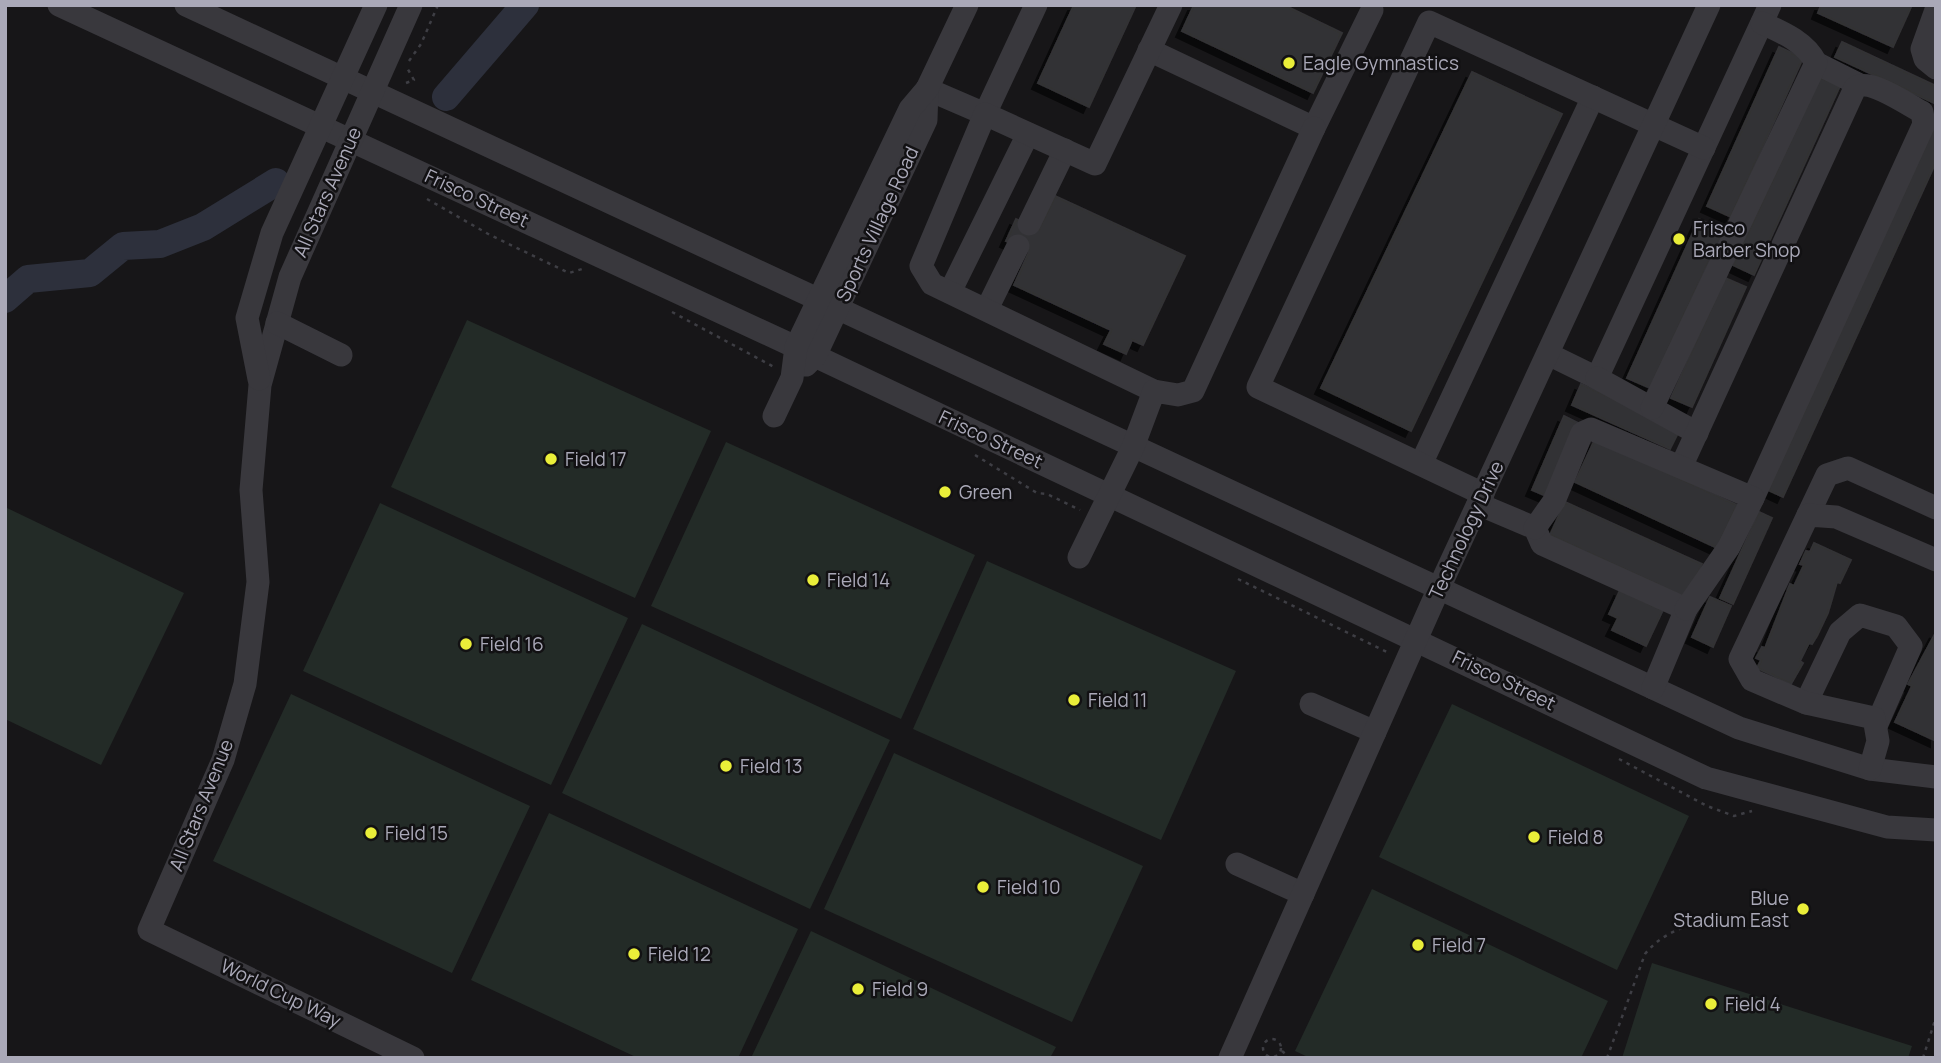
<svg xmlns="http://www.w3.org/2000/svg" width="1941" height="1063" font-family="Manrope,sans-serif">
<defs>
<filter id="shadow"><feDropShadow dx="-6" dy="6" stdDeviation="0" flood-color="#0009"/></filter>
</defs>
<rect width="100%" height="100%" fill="#171618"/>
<g fill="#232b27">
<path d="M467,320L711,431L635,598L391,487Z"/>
<path d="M726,442L975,555L901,719L651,606Z"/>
<path d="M380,503L628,618L551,785L303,671Z"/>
<path d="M5,507L184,593L101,765L5,719Z"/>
<path d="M987,561L1236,671L1161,840L913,729Z"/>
<path d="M642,624L890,740L810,909L562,793Z"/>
<path d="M291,694L530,806L452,973L213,861Z"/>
<path d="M1452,704L1689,816L1617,970L1379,857Z"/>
<path d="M894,753L1143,866L1072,1022L824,909Z"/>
<path d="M549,813L798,929L738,1058H638L471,980Z"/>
<path d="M1372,889L1608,1001L1581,1058H1310L1295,1051Z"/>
<path d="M811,931L1056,1047L1050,1058H751Z"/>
<path d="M1652,963L1912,1046L1908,1058H1622Z"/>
</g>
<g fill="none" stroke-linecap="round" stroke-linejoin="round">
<g stroke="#2d303c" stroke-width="28">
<path d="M446,97L525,5"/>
<path d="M5,299L28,279L90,273L123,246L160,244L203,227L276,182"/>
</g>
</g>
<g fill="#333234" stroke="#323134" stroke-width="2" filter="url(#shadow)">
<path d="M1074,5H1136L1089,107L1038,83Z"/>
<path d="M1194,5H1284L1342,33L1313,93L1182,31Z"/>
<path d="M1821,5H1912L1893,47L1818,13Z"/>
<path d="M1842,42L1936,86V104L1835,57Z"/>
<path d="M1779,47L1803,58L1731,217L1707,206Z"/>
<path d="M1472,72L1562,114L1411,431L1321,388Z"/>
<path d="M1820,77L1840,86L1754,275L1733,265Z"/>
<path d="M1936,122V162L1783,497L1768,490Z"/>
<path d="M1055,196L1185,256L1143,345L1132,340L1126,354L1104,344L1111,330L1014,285L1029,252L1006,241L1016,219L1039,229Z"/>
<path d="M1699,219L1723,230L1650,388L1627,378Z"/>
<path d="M1725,278L1746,287L1692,407L1671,398Z"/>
<path d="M1581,384L1680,429L1670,449L1572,405Z"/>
<path d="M1564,416L1578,423L1546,496L1532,490Z"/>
<path d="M1595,439L1737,505L1717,548L1575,482Z"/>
<path d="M1565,502L1702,564L1686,598L1550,535Z"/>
<path d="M1759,512L1772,518L1733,604L1720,598Z"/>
<path d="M1814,543L1851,560L1840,583L1837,582L1828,613L1817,636L1812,644L1809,643L1800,661L1803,663L1791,684L1757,668L1761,660L1756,658L1762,647L1765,648L1790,584L1794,586L1804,565L1800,564L1806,551L1810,552Z"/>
<path d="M1620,590L1663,610L1646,646L1612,630L1618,618L1609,614Z"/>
<path d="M1710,597L1731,606L1713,647L1692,637Z"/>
<path d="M1936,632V741L1895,722L1912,686L1908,684Z"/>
</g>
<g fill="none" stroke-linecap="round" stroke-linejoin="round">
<g stroke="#3e3e44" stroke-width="2.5" stroke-dasharray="3.5 5" stroke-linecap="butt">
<path d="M409,61L421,44L438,5"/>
<path d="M406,83L414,80L406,66"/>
<path d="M427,199L490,235L569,273L582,269"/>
<path d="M672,312L774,367"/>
<path d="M975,455L1037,493L1047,494L1080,510"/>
<path d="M1238,579L1389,653"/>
<path d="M1619,759L1707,806L1734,816L1752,811"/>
<circle cx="1272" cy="1048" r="9"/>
<path d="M1282,1051L1290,1058"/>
<path d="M1607,1058L1645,954C1657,939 1671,932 1689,925"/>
<path d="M1923,1058L1936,1017"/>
</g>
<g stroke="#39383d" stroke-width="23">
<path d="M59,5L815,356L1706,778L1887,827L1936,830"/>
<path d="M186,5L1739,728L1870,769L1936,777"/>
<path d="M411,5L290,277L260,385L251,490L258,582L245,684L223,760L149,930L413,1058"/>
<path d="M1936,10L1922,49L1925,59L1936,68"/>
<path d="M1149,50L1314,128L1372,10"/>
<path d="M1816,63L1858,84"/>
<path d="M927,89L985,114L1036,5"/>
<path d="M1029,224L1065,150"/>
<path d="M950,292L1028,134"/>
<path d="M987,309L1018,246"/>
<path d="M277,323L341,355"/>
<path d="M1548,354L1597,378L1770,5"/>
<path d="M806,365L815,356L926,120L927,89"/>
<path d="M1597,378L1697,433"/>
<path d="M259,379L247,318L272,233L376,5"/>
<path d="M1154,391L932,284L921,266L985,114L1095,164L1171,5"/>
<path d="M1652,408L1816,63C1806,42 1782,32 1762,23"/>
<path d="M774,416L792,378L796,347L910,109L927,89L967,5"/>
<path d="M1421,464L1593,97"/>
<path d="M1681,467L1855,88C1869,77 1908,105 1922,112L1924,124L1753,498"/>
<path d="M1483,494L1258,387L1429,22L1704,148"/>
<path d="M1478,504L1535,528L1542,544L1686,609L1653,688"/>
<path d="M1808,515L1827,475L1848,468L1936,508"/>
<path d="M1535,528L1554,501L1582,433L1591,429L1753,498L1729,547L1686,609"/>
<path d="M1079,557L1133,447L1154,391L1178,395L1193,391L1314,128"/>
<path d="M1806,703L1840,632L1860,615L1896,626L1911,646L1876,726"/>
<path d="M1311,704L1375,732"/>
<path d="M1870,769L1878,741L1874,718L1806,703L1752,680L1740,659L1808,515L1836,517L1936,560"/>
<path d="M1237,864L1303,894"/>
<path d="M1230,1058L1439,588L1709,5"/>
</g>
</g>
<g fill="#eaee39" stroke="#121113" stroke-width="2.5">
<circle cx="1289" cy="63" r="7"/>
<circle cx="1679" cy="239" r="7"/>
<circle cx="551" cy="459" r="7"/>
<circle cx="945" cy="492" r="7"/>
<circle cx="813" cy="580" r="7"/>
<circle cx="466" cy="644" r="7"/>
<circle cx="1074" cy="700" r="7"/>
<circle cx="726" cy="766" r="7"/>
<circle cx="371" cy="833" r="7"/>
<circle cx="1534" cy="837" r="7"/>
<circle cx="983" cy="887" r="7"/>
<circle cx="1803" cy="909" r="7"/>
<circle cx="1418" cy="945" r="7"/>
<circle cx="634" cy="954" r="7"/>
<circle cx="858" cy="989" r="7"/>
<circle cx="1711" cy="1004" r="7"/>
</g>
<g text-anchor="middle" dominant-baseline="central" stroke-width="5" stroke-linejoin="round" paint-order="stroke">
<g font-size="19" fill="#aaa9b8" stroke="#121113" text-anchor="start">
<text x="1303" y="63">Eagle Gymnastics</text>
<text x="1693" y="228">Frisco<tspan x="1693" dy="22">Barber Shop</tspan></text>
<text x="565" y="459">Field 17</text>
<text x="959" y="492">Green</text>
<text x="827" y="580">Field 14</text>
<text x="480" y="644">Field 16</text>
<text x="1088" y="700">Field 11</text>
<text x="740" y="766">Field 13</text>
<text x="385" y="833">Field 15</text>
<text x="1548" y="837">Field 8</text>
<text x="997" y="887">Field 10</text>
<text x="1789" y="898" text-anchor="end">Blue<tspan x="1789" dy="22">Stadium East</tspan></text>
<text x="1432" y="945">Field 7</text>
<text x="648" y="954">Field 12</text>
<text x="872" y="989">Field 9</text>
<text x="1725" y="1004">Field 4</text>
</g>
<g font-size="19" fill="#aaa9b8" stroke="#121113">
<text transform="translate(327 192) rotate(-66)">All Stars Avenue</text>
<text transform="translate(477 198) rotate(25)">Frisco Street</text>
<text transform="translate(877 224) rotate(-65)">Sports Village Road</text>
<text transform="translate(991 439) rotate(25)">Frisco Street</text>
<text transform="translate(1466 530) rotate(-65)">Technology Drive</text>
<text transform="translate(1504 680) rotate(26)">Frisco Street</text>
<text transform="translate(201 805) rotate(-68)">All Stars Avenue</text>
<text transform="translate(281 993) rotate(26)">World Cup Way</text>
</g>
</g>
<rect width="1941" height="1063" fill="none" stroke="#aaa9b8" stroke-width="14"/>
</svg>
